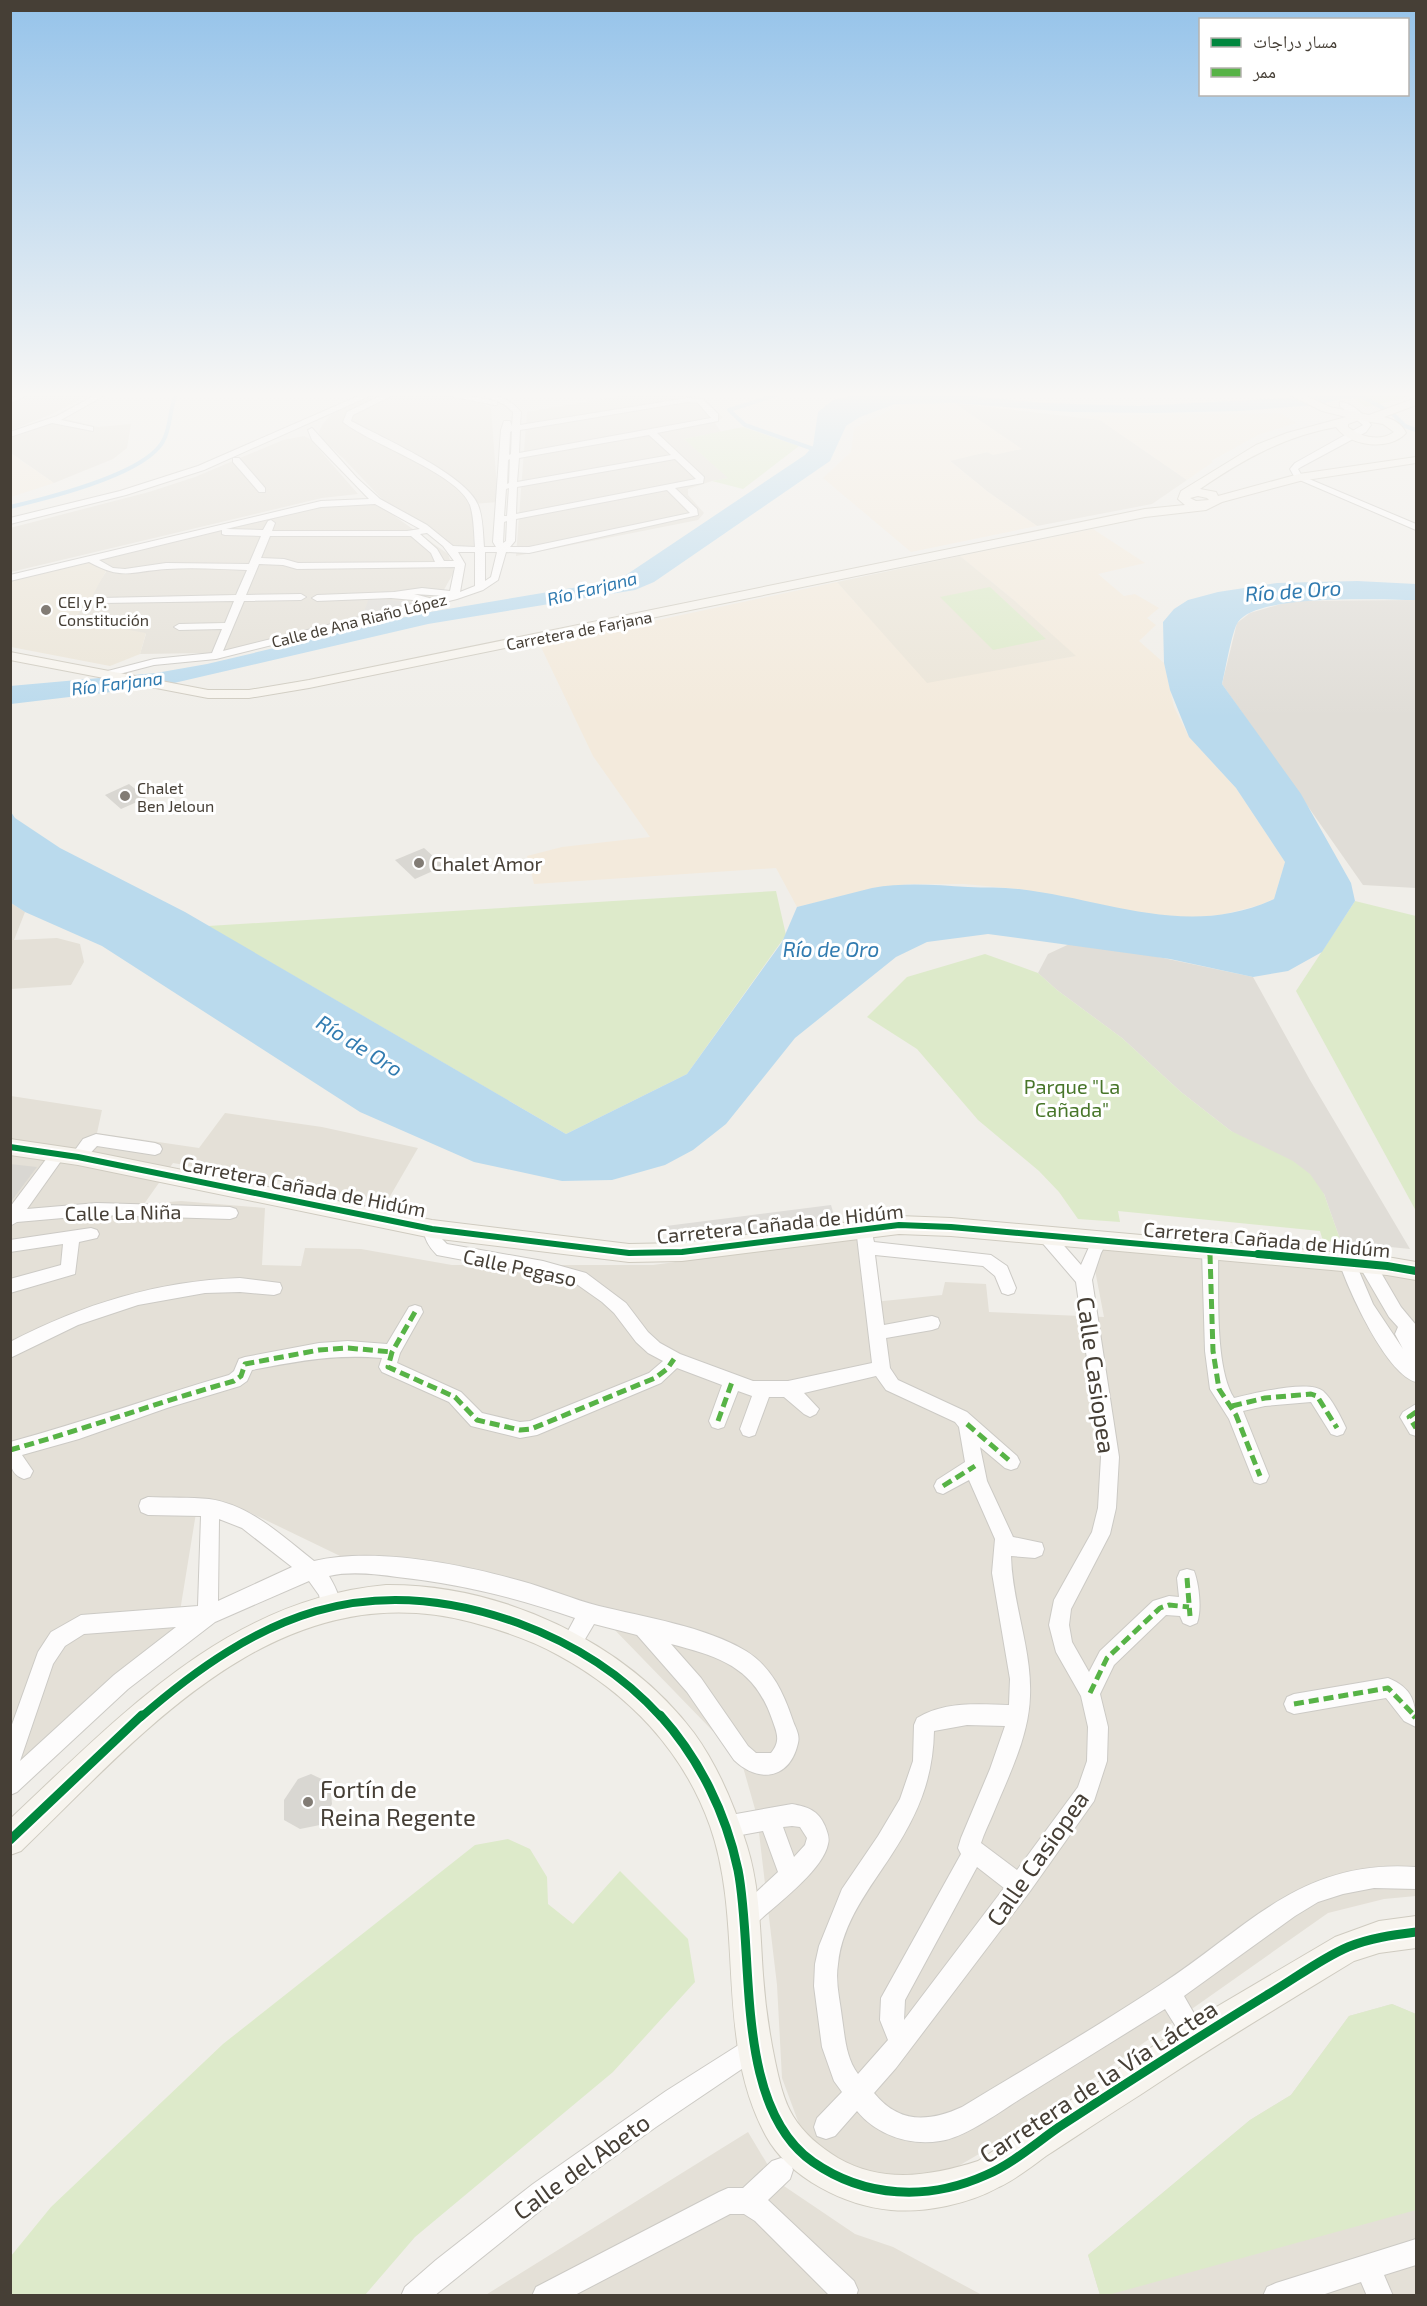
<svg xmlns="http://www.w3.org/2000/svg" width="1427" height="2306" font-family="'Exo 2','Noto Naskh Arabic',sans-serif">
<rect width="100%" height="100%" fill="#f0eee9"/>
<g fill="#e4e0d7">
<path d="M33,394H82L89,395L52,414L11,430V405Z"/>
<path d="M375,394H458L491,408L498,502L473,504L478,547L452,548L382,499L343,458L321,438L319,432L322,425L332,414Z"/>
<path d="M630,394H683L700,397L704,401L723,417L715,423L721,432L684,439L729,478L712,481L688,489V495L704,513L698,520L516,556L527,412Z"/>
<path d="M954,403L1100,420L1187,480L1152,504L1037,526L988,492L949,460L988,452L1021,449Z"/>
<path d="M66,419L98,427L131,424L127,448L113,459L54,483L11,453V438Z"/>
<path d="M304,436L310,439L358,494L322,498L11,572L10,528L149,492L195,477L283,440Z"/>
<path d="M367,501L379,505L448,554L454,572L441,595L226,651L206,653L140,654L146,634L73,620L106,572L105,567L94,561L325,505Z"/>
<path d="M11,903L25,912L14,940L57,938L80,944L84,962L71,985L11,989Z"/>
<path d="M11,1096L102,1110L97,1133L199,1148L225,1113L322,1127L418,1148L385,1205L289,1183L173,1163L144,1204L181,1201L265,1208L262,1265L301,1266L305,1248L361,1249L452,1265H653L857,1238L864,1303L942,1295L945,1282L986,1284L989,1312L1104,1317L1090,1244L1326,1264L1416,1277V1896L1384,1899L1328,1913L1020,2130L955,2168L906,2177L865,2171L832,2155L802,2132L782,2078L777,1985L757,1816L741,1760L610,1625L501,1585L367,1569L249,1512L196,1513L175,1642L11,1789L10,1227L29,1216L11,1217Z"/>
<path d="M1392,2004L1416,2014V2295H1100L1088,2255L1250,2120L1291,2095L1349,2016Z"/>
<path d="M748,2132L778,2182L855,2234L893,2247L982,2295L484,2296Z"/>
</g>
<g fill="#f3eadc">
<path d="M905,403H954L1022,449L993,455L987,452L950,461L988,492L1037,526L911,552L823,478L851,452L854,428Z"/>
<path d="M1280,413L1296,423L1258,435L1211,461L1213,462L1187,480L1100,420L1074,416Z"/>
<path d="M10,453L54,483L11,497Z"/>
<path d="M1093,529L1145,563L1098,574L1124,596L1135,594L1159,608L1147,618L1156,625L1139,641L1164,663L1174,707L1189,737L1236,788L1285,862L1274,899L1260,905L1221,915L1184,918L1129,911L1019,889L964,884H910L874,888L797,907L776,868L534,884L527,856L562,847L650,837L593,756L540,645L837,582L927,682L1075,656L1015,601L960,556Z"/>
</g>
<g fill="#e0ddd7">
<path d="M1416,600V888L1363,885L1222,684L1237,623L1250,613L1291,601Z"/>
<path d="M1078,940L1253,977L1310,1080L1410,1249L1341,1242L1324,1194L1231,1131L1181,1092L1122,1038L1057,990L1038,973L1048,954Z"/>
</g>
<g fill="#ebe5d8">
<path d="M960,556L1015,601L1076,656L927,683L837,582Z"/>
<path d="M94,561L106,571L90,600L73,620L146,633L140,654L110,666L11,647L10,581Z"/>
</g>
<g fill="#ddeaca">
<path d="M1363,394H1416V395L1366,407L1352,397Z"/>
<path d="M743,427L799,446L743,489L712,481L728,478L684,439Z"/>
<path d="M990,587L1046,639L993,650L940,597Z"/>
<path d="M776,891L786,935L687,1074L566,1134L208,926Z"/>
<path d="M1355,901L1416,916V1211L1296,991Z"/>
<path d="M985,954L1038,973L1057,990L1122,1038L1181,1092L1231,1131L1293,1161L1310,1174L1324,1194L1341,1242L1323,1241L1320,1231L1118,1211L1120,1222L1078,1219L1059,1192L1039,1171L978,1120L917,1049L867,1017L907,977Z"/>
<path d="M508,1839L530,1849L547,1877L548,1904L573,1924L620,1871L688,1939L695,1982L613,2072L415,2237L365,2295H11V2256L51,2207L223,2044L475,1845Z"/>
<path d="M1392,2004L1416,2014V2210L1108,2295H1100L1088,2255L1250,2120L1291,2095L1349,2016Z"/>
</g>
<g fill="#dfddd9">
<path d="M369,598L422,603L362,617Z"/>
<path d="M831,1205L839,1232L670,1253L666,1226Z"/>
</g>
<g fill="#badaed">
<path d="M858,394H950L1045,403L1139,406L1362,394L1316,405L1239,411L1154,413L1070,412L954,403L895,404L860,417L846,426L830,461L654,582L635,590L428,624L161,686L11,704L10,686L156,673L207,664L418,614L608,582L623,577L805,455L813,446L818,412L833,400Z"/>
<path d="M1357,581L1416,584V600C1380,600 1259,593 1238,622C1232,630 1225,672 1222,684L1301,794L1351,883L1355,901L1322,952L1288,971L1253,977L1170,959L988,934L927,942L896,957L795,1038L726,1124L693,1150L665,1165L612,1180L562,1181L474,1162L360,1112L102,946L25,912L11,903V812L15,818L60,848L185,912L566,1134L687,1074L782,942L797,907C822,901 847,894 872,888C904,882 936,885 968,887C985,888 1002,887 1019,889C1106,899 1187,939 1274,899L1285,862L1236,788L1189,737L1170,690L1164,663L1163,622L1174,609L1188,600L1218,592L1277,583Z"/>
</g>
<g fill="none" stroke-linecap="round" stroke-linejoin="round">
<g stroke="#badaed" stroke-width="4">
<path d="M779,394L729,410L745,425L819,451"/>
<path d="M1359,395L1392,413L1405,426L1416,430"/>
<path d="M1346,397L1363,394"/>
<path d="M10,507C48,498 134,477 159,447C171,433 169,410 176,394"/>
</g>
</g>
<g fill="#d9d7d2">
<path d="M129,784L146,798L121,809L105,795Z"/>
<path d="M424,848L444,866L415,879L395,860Z"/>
<path d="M10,1164L37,1167L10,1203Z"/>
<path d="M311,1774L330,1783L332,1804L320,1825L300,1829L284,1820V1800L298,1779Z"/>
</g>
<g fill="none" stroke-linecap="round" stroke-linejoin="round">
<defs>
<g id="street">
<path d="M19,394H29L10,404V399Z"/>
<path d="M97,394H107L61,420L93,427V431L52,423L10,437V432L57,416Z"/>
<path d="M363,394H374L204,470L126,495L10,524V518L120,491L198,466Z"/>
<path d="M384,394H395L353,415L351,421C381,437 467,475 478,505C483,517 483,534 484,547H496L493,542L501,430L504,421H510L512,426L513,412L505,405L497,401V405H494L440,394H459L496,401L480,394C497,394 510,399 521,412L520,425L687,398L703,399L718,414V421L657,433L704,477L703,483L675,488L697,509L698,515L529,553L506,552L498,580L483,590L457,599L216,659L154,665L104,678L99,675L100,673L154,659L212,653L222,629L179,630L174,627L179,624L225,623L234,601L103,603L100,602V598L236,595L247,570C220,569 193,567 167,569C131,571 124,581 89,562L10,581V575L321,501L369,499L312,440L308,430L312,428L357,478L380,499L427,525L453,546L475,547C474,534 474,517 470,505C458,473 370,444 343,422L347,412ZM687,402L698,403L711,418L519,453L520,430ZM512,431L511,454L509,455L510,432ZM649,435L671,455L517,482L519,458ZM510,459L509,483L507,484L508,460ZM675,459L696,479L516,514L517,487ZM509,488L507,516H504L506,489ZM667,490L690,513L529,547H510L515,541L516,519ZM375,504L420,529L407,531H272L275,523L271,520L268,521L263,530L226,529L321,507ZM507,521L506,541L503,543L504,522ZM222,530V534L225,535L261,536L249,564L166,563L125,569L113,568L99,560ZM427,533L443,546L454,561H444L437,549L420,534ZM270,536H411L431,553L435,562L298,563L284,559L261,558ZM458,552H475V586L460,592L465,564ZM485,552H497L491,577L485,581ZM259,564L283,565L297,569L455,567L450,591L422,588L394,592L317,595L312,598L317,601L391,598L424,601L223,651L244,601L301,600L306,597L301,594L246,595ZM414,594L446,596L433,599Z"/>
<path d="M1340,402C1351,402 1366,416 1371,425L1366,432L1301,467L1298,469L1302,476L1416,524V530L1295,478L1290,469L1295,463L1363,425L1340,406Z"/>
<path d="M233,458H239L265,488V492H259L233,462Z"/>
<path d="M96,1134L155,1143L160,1145L162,1149L160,1153L155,1155L97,1146L83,1161H73L70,1157L83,1139Z"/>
<path d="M58,1148L63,1150L66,1154L27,1209L97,1203L230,1207L236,1209L238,1213L236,1217L230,1219L97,1215L17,1222L10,1226V1207L53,1150Z"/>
<path d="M864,1222L870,1224L874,1242L991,1255L1007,1266L1016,1288L1014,1293L1008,1295L1002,1293L995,1276L983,1266L875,1255L884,1325L932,1316L938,1318L940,1323L938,1328L932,1330L886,1338L890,1368L898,1380L967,1412L1017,1456L1020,1462L1017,1468L1011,1470L1005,1468L980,1447L987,1481L1013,1537L1042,1543L1044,1549L1042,1555L1035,1558L1011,1556C1012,1603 1032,1649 1030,1696C1029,1737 1008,1777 993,1814C989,1824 984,1833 981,1843L1017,1870L1078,1787L1087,1761L1088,1727L1081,1696L1056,1652L1049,1625L1054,1600L1092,1532L1098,1508L1101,1457L1076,1282L1039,1239L1037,1235L1039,1231L1045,1229L1051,1231L1081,1265L1094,1236L1100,1234L1106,1236L1108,1240L1101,1253L1092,1280L1119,1457L1116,1508L1110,1534L1071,1609L1069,1625L1072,1642L1089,1672L1100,1651L1153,1601L1169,1596L1179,1597L1177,1578L1180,1571L1187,1569L1194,1571C1199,1584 1202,1610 1197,1623L1190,1626L1183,1623L1180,1616L1166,1615L1114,1665L1100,1694L1108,1727L1107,1761L1094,1801L1028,1894L896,2068L874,2093C899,2124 929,2122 962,2107C1028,2067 1095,2028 1160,1985C1249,1927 1300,1859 1416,1867V1889L1374,1888L1343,1894L1318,1902L1295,1916L1184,1996L1208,2038L1204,2046L1196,2050L1188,2046L1165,2009C1118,2038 1072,2067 1025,2096C1002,2110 965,2138 940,2141C909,2146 877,2135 857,2111L835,2136L826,2139L817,2136L814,2127L817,2118L842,2092L834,2081L822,2047L814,1986L815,1964L819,1946L842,1889L878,1836L900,1799L913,1761L914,1725L917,1718C944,1701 978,1704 1009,1705L1010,1679L992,1573L995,1539L969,1480L943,1494L937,1492L934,1486L937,1480L965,1462L959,1427L955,1422L886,1390L876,1376L804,1393L819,1409L816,1414L810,1417L804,1414L784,1397H769L755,1435L749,1437L743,1435L740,1429L752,1396L738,1391L724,1427L718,1429L712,1427L709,1421L722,1385L677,1368L661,1383L537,1435L520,1438L471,1426L449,1402L382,1372L379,1367L382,1358C333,1354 299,1361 252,1370L247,1381L240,1386L167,1408L79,1439L22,1455L33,1471L30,1477L24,1479C7,1473 10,1457 10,1442C84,1422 156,1396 229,1375L234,1371L239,1359L245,1357L319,1343L348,1341L387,1344L409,1307L415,1305L421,1307L423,1312L400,1353L397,1363L461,1392L482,1413L520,1422L530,1421L649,1373L663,1361L648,1353L636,1342L614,1313L602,1302L575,1283L543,1275L437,1255C429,1247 421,1236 426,1225L432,1223L438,1225L441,1238L447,1244L543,1261L586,1273L626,1303L648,1332L660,1343L680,1354L753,1381H788L872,1363L856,1228L858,1224ZM967,1725L1005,1726L990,1769L961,1838L958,1848L961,1854L881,1998L880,2020L888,2040L858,2074C846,2058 845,2038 842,2018C840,2000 835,1982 838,1964C842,1922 870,1888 892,1854C918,1814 933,1779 934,1731ZM977,1867L1004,1888L904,2020L905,2000Z"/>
<path d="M91,1228L97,1230L99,1234L97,1238L79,1242L75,1274L10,1293V1279L61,1265L63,1244L10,1252V1240Z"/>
<path d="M1210,1244L1216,1245L1218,1250C1219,1288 1214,1367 1234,1398C1252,1394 1309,1379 1323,1391C1332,1399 1341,1417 1346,1428L1343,1434L1337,1436L1331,1434L1311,1402L1265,1406L1243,1411L1269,1476L1266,1482L1260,1484L1254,1482L1229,1419L1210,1389L1205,1351L1202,1250L1204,1245Z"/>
<path d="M1347,1256L1353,1257L1373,1304L1403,1349L1395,1334L1398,1327L1389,1317L1361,1269L1359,1264L1361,1259L1367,1257L1373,1259L1401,1307L1416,1325V1382C1386,1374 1349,1291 1339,1262L1341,1257Z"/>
<path d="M240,1278L280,1283L282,1288L280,1293L274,1295L240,1292L205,1293L138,1305L78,1325L10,1358V1342C83,1304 157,1281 240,1278Z"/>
<path d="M1416,1404V1436L1410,1434L1400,1417L1403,1412Z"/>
<path d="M148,1497C168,1498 190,1497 209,1499C251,1505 282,1536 314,1561C375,1547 461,1564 521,1581C547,1588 572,1599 599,1606C644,1617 707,1627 746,1651C772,1667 784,1694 793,1721C796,1729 800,1735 798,1743C790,1779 759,1784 734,1760L687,1692L637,1635L594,1624L578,1651L571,1654L564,1651L561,1644L575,1618C514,1597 461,1584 397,1577C376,1574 350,1571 329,1576C336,1588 343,1601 338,1615L331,1617L324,1615L319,1595L309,1581L215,1622L128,1689L17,1792L10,1795V1730L38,1652L51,1632L81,1615L198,1606L201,1516L148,1515L141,1512L139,1506L141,1500ZM219,1519L242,1528L292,1567L218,1601ZM176,1627L114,1675L20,1761L53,1664L65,1646L84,1634ZM671,1644C720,1657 754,1667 772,1719C777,1733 781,1741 771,1753H756L748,1746L701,1678Z"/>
<path d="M1388,1678C1413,1688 1416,1703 1416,1727L1404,1721L1386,1698L1294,1714L1287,1711L1284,1704L1287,1697L1294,1694Z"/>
<path d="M792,1804C808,1807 818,1810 825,1826C827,1832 830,1837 828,1844C823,1871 773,1907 753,1926L745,1929L737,1926L734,1918L737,1910L778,1872L763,1831L725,1838L717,1835L714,1827L717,1819L725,1816ZM792,1826L800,1827L807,1838L805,1845L794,1857L783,1827Z"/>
<path d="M756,2034L764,2038L768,2046L764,2054L656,2127L551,2202L434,2296H401L405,2287L436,2260L533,2184L666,2091Z"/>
<path d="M781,2158L790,2161L793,2170L790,2179L768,2200L854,2281L858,2290L856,2296H830L755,2221L744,2214H730L573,2296H532L536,2287L719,2192L728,2188H743L772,2161Z"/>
<path d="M1416,2239V2265L1384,2275L1393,2296H1367L1361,2282L1319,2296H1263L1267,2287L1276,2283Z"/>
</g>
<g id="secondary">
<path d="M1288,394H1302L1330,407L1369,415L1416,398V405L1384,417C1393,419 1402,424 1406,433C1390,451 1350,447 1336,427C1285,436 1242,460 1200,489L1216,492L1218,496L1299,474L1416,457V463L1300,481L1222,502L1206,510L1145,517L309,688L249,698H208L10,660V652L208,690H249L309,680L1145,509L1185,505L1178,499L1181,491L1256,445L1287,433L1346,417L1322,411ZM1359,420L1383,424L1394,432C1380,442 1360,437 1348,427V424ZM1198,496L1207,498L1209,500L1196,501L1190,498Z"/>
<path d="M10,1139L78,1149L432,1220L629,1244L682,1243L899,1216L951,1218L1387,1257L1416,1262V1280L1387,1275L951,1236L899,1234L682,1261L629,1262L432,1238L78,1165L10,1155Z"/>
<path d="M386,1585C500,1584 625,1641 694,1733C718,1766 735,1807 747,1846C760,1888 760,1932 763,1975C765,2004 769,2032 775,2061C779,2079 783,2100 793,2116C804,2134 820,2147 838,2158C883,2184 931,2176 978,2161L1184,2026L1335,1937L1379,1921L1416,1916V1948L1379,1953L1354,1961C1282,2005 1210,2048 1140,2095C1108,2115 1077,2136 1046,2156C1031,2167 1016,2179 999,2187C969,2204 925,2213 891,2210C845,2206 789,2178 766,2136C714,2041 745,1926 710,1826C683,1750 628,1693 558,1655C531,1640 501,1630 471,1622C278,1572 145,1731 21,1851L10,1855V1819C120,1716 228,1599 386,1585Z"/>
</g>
</defs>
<use href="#street" stroke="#cccac5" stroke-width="2"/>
<use href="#secondary" stroke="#cfcbc0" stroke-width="2"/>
<use href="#street" fill="#fdfcfc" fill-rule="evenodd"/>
<use href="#secondary" fill="#f7f4ee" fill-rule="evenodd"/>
<path stroke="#57b346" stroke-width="4.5" stroke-dasharray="8 4.5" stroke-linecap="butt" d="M1210,1250V1256"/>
<g stroke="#57b346" stroke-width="5" stroke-dasharray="10 5" stroke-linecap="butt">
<path d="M1210,1254L1213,1351L1219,1389L1236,1415L1260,1476"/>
<path d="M415,1312L392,1352L388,1367L455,1397L477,1420L520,1430L531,1429L655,1378L667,1369L674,1359"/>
<path d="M1232,1406L1265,1398L1311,1394L1317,1396L1337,1428"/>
<path d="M1416,1412L1409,1417L1416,1428"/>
<path d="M718,1421L732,1382"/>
<path d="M967,1424L1011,1462"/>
<path d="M10,1450C85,1429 159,1402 234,1381L241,1376L245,1364L319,1350L348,1348L392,1352"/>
<path d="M943,1486L975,1466"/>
<path d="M1187,1578L1190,1616"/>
<path d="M1090,1693L1107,1658L1160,1608L1169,1605L1189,1607"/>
<path d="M1294,1704L1388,1688L1416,1717"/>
</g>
<path stroke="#57b346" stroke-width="7" stroke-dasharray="14 7" stroke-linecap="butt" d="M1414,1715L1416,1717"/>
<defs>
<path id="cycleway-far2" d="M10,1147L78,1157L432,1229L629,1253L682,1252L899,1225L951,1227L1274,1256"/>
<g id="cycleway-far1">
<path d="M1258,1254L1387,1266L1416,1271"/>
<path d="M141,1717C258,1615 365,1568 518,1623C572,1643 622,1674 661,1717"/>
</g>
<g id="cycleway">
<path d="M660,1715C699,1758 726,1813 738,1870C755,1956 733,2106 813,2162C865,2198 928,2201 986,2175C1012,2164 1036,2143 1059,2127C1128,2082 1197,2038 1267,1995C1293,1980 1320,1959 1348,1947C1370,1938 1393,1935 1416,1932"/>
<path d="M10,1840L142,1715"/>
</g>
</defs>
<use href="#cycleway-far2" stroke="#fff" stroke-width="10"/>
<use href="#cycleway-far1" stroke="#fff" stroke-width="11"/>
<use href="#cycleway" stroke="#fff" stroke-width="13"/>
<use href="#cycleway-far2" stroke="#00873e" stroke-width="6"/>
<use href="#cycleway-far1" stroke="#00873e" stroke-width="8"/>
<use href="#cycleway" stroke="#00873e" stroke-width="9"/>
</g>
<linearGradient id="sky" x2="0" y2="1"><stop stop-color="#95c3ea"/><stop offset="0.55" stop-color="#f8f7f5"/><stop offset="1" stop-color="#f8f7f5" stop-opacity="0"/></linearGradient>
<rect width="1427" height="717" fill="url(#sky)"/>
<g fill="#827c75" stroke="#fff" stroke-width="2">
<circle cx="46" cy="610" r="6"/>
<circle cx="125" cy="796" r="6"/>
<circle cx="419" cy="863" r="6"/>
<circle cx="308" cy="1802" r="6"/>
</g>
<g text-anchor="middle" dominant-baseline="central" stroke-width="6" stroke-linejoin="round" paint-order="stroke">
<g font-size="16" fill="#463f36" stroke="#fff" text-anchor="start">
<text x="58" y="601">CEI y P.<tspan x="58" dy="18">Constitución</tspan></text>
<text x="137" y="787">Chalet<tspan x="137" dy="18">Ben Jeloun</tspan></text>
</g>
<g font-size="16" fill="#463f36" stroke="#fff">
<text transform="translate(359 620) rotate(-14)">Calle de Ana Riaño López</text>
<text transform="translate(579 630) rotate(-11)">Carretera de Farjana</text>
</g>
<g font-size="18" font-style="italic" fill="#317bb0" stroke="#fff">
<text transform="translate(592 588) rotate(-14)">Río Farjana</text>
<text transform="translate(117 683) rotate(-7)">Río Farjana</text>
</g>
<g font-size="20" fill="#463f36" stroke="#fff" text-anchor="start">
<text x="431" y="863">Chalet Amor</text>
</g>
<g font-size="20" fill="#48762a" stroke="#fff">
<text x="1072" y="1086">Parque "La<tspan x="1072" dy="23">Cañada"</tspan></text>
</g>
<g font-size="20" fill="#463f36" stroke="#fff">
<text transform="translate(304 1186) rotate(11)">Carretera Cañada de Hidúm</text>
<text transform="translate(123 1212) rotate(-1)">Calle La Niña</text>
<text transform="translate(780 1223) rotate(-6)">Carretera Cañada de Hidúm</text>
<text transform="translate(1267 1239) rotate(5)">Carretera Cañada de Hidúm</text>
<text transform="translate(520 1267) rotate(12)">Calle Pegaso</text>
</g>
<g font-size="21" font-style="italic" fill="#317bb0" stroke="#fff">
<text transform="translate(1293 590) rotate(-4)">Río de Oro</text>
<text x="831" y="948">Río de Oro</text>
<text transform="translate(360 1045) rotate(32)">Río de Oro</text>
</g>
<g font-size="24" fill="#463f36" stroke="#fff">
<text transform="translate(1097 1375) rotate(82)">Calle Casiopea</text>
<text transform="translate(1037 1858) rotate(-55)">Calle Casiopea</text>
<text transform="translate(1098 2081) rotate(-33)">Carretera de la Vía Láctea</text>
<text transform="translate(581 2166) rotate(-36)">Calle del Abeto</text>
</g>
<g font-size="24" fill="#463f36" stroke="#fff" text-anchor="start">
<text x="320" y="1788">Fortín de<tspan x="320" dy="28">Reina Regente</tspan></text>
</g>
</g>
<rect width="1427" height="2306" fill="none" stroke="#463f36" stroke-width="24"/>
<rect x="1199" y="18" width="210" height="78" fill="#ffffff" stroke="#b5b2af" stroke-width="1.5"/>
<rect x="1211" y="38" width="30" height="9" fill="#00873e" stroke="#b5b2af" stroke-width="1.5"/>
<text x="1253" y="48" font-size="18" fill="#463f36">مسار دراجات</text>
<rect x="1211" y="68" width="30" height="9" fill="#57b346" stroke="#b5b2af" stroke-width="1.5"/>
<text x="1253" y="78" font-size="18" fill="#463f36">ممر</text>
</svg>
